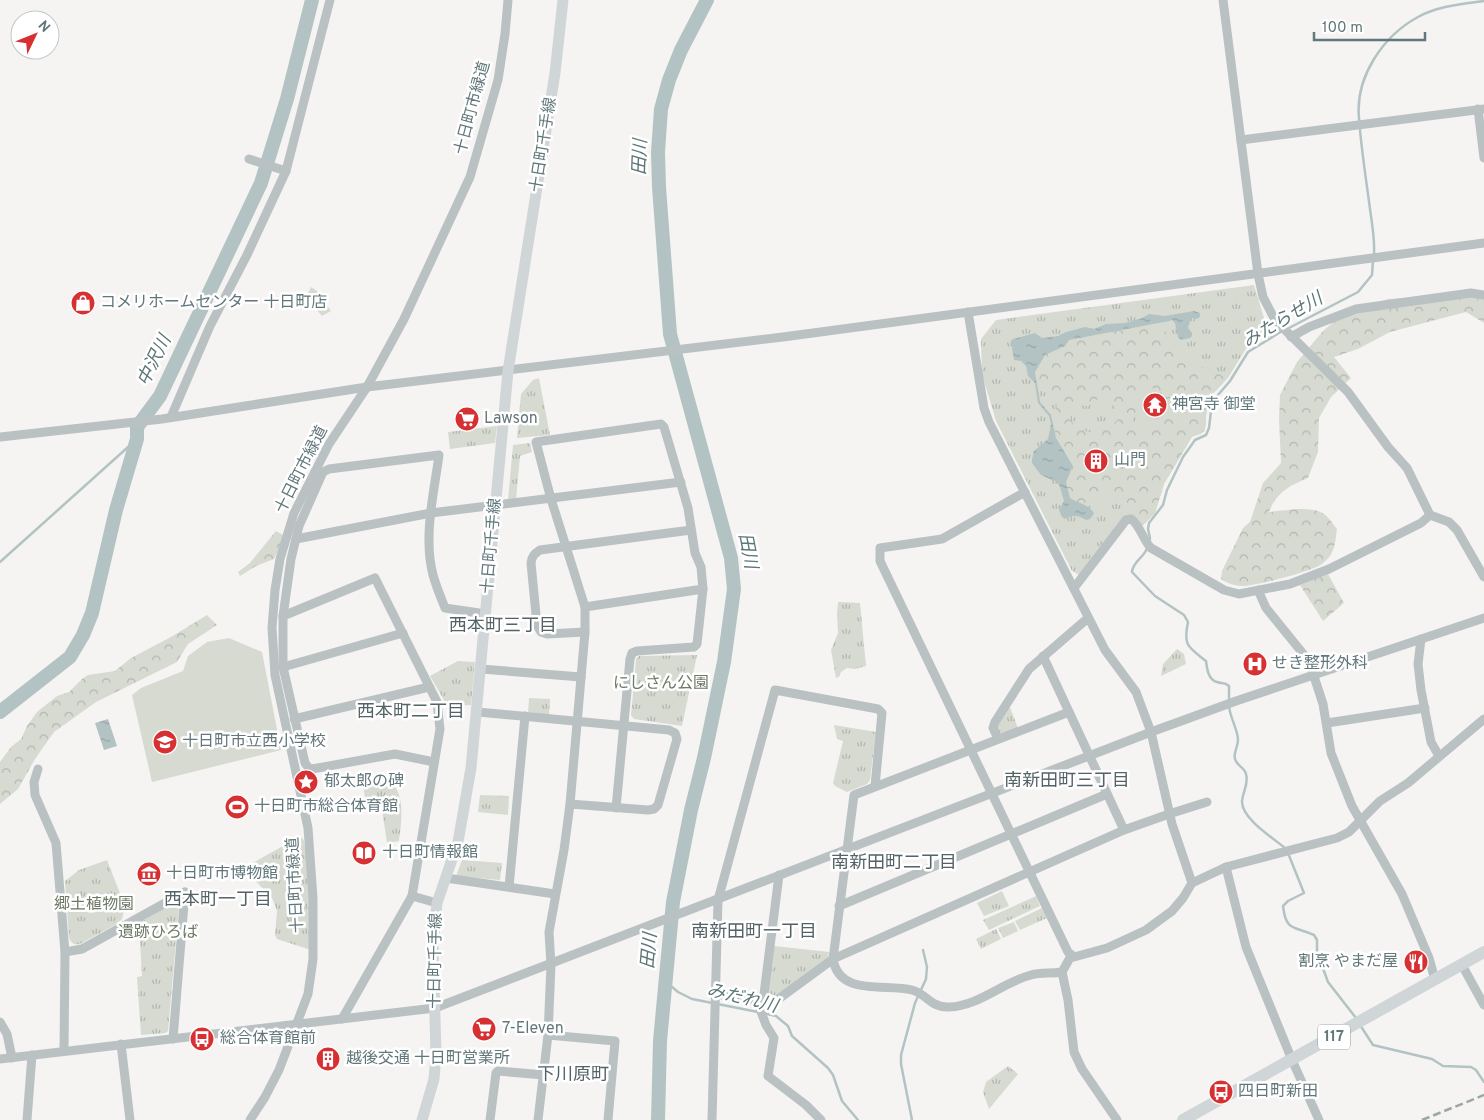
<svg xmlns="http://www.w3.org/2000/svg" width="1484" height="1120" font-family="Overpass,'Noto Sans JP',sans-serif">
<defs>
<pattern id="grass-tufts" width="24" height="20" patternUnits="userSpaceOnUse" patternTransform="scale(1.25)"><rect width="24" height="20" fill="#d6dad1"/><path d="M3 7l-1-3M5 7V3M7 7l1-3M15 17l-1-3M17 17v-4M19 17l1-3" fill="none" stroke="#b1b6af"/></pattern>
<pattern id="forest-crowns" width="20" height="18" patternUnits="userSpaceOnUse" patternTransform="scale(1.25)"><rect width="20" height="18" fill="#d6dad1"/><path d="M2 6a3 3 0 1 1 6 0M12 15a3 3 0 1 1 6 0" fill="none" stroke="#b1b6af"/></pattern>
<pattern id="water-ripples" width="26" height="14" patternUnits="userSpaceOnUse" patternTransform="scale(1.25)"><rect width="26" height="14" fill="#b3c3c4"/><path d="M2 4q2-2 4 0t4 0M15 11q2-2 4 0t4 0" fill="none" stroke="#95a3a4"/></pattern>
</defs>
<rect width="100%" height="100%" fill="#f5f4f2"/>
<g fill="url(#grass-tufts)">
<path d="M1254,285L1264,318L1271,327L1250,342L1228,378L1208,399L1205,430L1201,434L1192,436L1164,484L1155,513L1141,527L1134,516H1125L1079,575L1072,571L996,421L982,374L981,339L996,320Z"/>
<path d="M311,287L317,291L331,311L322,316L306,298Z"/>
<path d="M539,378L550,435L517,438L521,394L533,380Z"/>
<path d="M497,426L495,443L450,449L448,432Z"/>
<path d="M530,443L532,452L520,456L516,500H508L513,445Z"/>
<path d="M838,602L860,603L866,666L855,669L847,668L841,672L839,677L836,678L831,650L838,633L837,614Z"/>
<path d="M1177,649L1184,654L1186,664L1161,676L1163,664Z"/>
<path d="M697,655L682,726L634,719L631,715L636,659L639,656Z"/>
<path d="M458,661L475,662L471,705L444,706V700L430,676Z"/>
<path d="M529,698L550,699L549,715L528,713Z"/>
<path d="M1009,705L1018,728L1002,734L1000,733L996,727Z"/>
<path d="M834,725L876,732L870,780L867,784L847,792L835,786L833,783L843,741L837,739Z"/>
<path d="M381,780C407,780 402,823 399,841L387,843L381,803L366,805L363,783Z"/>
<path d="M480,795L509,796L508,815L478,812Z"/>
<path d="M297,838H302L304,841L308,870L311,950L277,939L275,935L277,911L273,900L244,868Z"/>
<path d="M107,860L125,906L122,919L117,924L80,944C74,945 72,944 69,938L65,881L79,870Z"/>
<path d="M462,860L502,863L500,880L456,876Z"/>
<path d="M1002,891L1009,906L984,916L977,903Z"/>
<path d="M1036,896L1040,906L989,930L983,920Z"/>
<path d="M173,903L179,907L168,1031L165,1033L141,1035L137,977L142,976L139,923Z"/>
<path d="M1042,908L1047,918L1020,930L1015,921Z"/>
<path d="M1014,922L1018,931L1003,938L998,928Z"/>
<path d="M996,929L1001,939L981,949L976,939Z"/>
<path d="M774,946L829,952L828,957L773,998L767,996Z"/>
<path d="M1008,1066L1018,1074L989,1109L983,1092L986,1082Z"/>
</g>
<g fill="url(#forest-crowns)" fill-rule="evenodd">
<path d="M1465,294L1484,298V323L1466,312L1390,332L1358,349L1334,357L1351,378L1331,397L1319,418L1318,452L1308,478C1289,486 1277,492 1269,512C1282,511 1308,506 1320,512C1328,515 1332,523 1337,529C1335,543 1335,554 1323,563C1315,571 1255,586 1242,586C1234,586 1227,583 1221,579L1222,571L1243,528L1250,522L1263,483L1281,463L1279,420L1280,395L1297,362L1323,331L1343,314L1388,299Z"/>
<path d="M1158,324L1163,326C1172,346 1181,359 1202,367C1210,371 1218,371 1223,377V383C1219,388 1212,393 1209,399C1199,414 1217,429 1192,437L1164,484L1155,513L1141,527L1134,516L1112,496C1088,501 1097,515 1070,498L1066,482L1072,466C1068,456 1057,445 1055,435C1052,422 1060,412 1055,400C1050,388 1039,385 1035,372L1045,355L1065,346L1069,340ZM1152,388L1159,390L1168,402C1166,417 1149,426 1136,428L1132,424L1140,397ZM1100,397H1104L1114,407L1118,419C1103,438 1063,438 1071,404L1073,402C1088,408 1088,408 1100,397Z"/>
<path d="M276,531L285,536L274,559L256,566L240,576L238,572L250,563Z"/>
<path d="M1328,574L1344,603L1323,621L1300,585Z"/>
<path d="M207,615L217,625L188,644L177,662L96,702L54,732L35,759L18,789L0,804V762L11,747L21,739L27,726L37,712L57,696L69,692L82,679L88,675L115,671L131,658L171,637Z"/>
</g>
<path fill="#d6dad1" d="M229,638L262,652L281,750L152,782L132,695L141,688L183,671L188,656L207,642Z"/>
<g fill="url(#water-ripples)">
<path d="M1194,311L1200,313V317L1197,319L1193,318L1190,321L1188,328L1192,333V336L1190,338L1181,340L1178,337L1175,323L1172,320L1169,321L1069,340L1065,346L1045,355L1035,372L1040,402L1051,415L1056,438L1073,466L1066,482L1070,498C1078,503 1089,505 1094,513C1087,527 1084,515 1074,516C1073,516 1067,518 1065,519L1062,517L1059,510L1064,501C1058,478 1060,484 1041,475L1032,463V459L1034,451L1048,439L1051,424L1049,416L1038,403L1035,383L1028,376L1026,366L1021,361L1014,360L1011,341L1013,339L1035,333L1042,338L1058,336L1066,332L1085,327L1094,329L1106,324L1125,323L1142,318L1149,314L1165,316Z"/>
<path d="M108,719L117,746L104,750L95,723Z"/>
</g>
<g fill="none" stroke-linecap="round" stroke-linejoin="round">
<g stroke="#b3c3c4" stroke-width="2.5">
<path d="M1374,254C1375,239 1372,224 1370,209C1366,178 1361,148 1359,118C1355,77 1383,36 1418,17C1438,6 1462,4 1484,1"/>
<path d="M1287,329L1358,292L1372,275L1373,260"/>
<path d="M1149,543L1150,538L1148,529L1149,523L1163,505L1167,490L1183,457L1195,440L1206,435L1209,428L1212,402L1230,381L1248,352L1282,331"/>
<path d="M1147,548C1144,558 1133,561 1132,572L1155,596L1184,615L1188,622C1183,646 1188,647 1206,661C1207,668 1208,680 1217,682C1222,684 1224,682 1229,686V701"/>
<path d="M0,562L137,439"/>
<path d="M1229,706C1230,718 1238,730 1238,740C1238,747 1233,753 1235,759C1237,766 1245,768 1246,774C1249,784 1243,791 1242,801C1241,818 1273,838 1285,848"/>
<path d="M1288,853L1304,893L1288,901L1283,906C1286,932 1294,926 1314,935L1317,940V952L1328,982L1356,1018"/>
<path d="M665,981L678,992L692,999L758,1012"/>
<path d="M763,1013L776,1016L788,1026L792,1036L828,1068L833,1075L842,1101L858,1120"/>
<path d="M1360,1025L1373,1045L1432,1059L1443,1066L1471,1067L1476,1070L1484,1082"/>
<path d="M912,1120L901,1064V1055L915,1003L926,979L927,967L923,950"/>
</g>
<g stroke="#b3c3c4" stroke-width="14">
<path d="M0,712L70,657L83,635L92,613L116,510L137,439V427L160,396L261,183L287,99L312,0"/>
<path d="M658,1120L660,1041L673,902L691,810L704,758L724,662L734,589L731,558L670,334L659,187L658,152L661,109L669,80L681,50L707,0"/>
</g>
<g stroke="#bac1c2" stroke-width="9">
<path d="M1223,0L1258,274L1263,297L1275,320L1348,392L1388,447L1407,468L1430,515L1449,522L1457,530L1484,577"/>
<path d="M1478,109L1484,158"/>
<path d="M1241,140L1484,109"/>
<path d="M249,159L286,171"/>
<path d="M968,312L984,408L989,422L1105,650L1136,692L1151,732L1172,824L1192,883"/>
<path d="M1291,337L1309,327L1356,309L1471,293L1484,295"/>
<path d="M171,417L210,326L247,255L286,171L330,0"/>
<path d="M0,437L162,419L367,387L783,337L1484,243"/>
<path d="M1025,492L942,539L880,548V561L1068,952L1074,957L1107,948L1146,930L1172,911L1183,898L1192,883L1226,867L1337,838L1349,832L1380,801L1408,783L1484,719"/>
<path d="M296,539L431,513L681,482"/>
<path d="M1074,588L1126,520L1131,519C1140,525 1143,540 1151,548L1224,590L1239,594L1290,584L1329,569L1421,523L1430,515"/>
<path d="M1258,590L1266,608L1309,661L1323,704L1331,753L1352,806L1402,894L1429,958L1435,980"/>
<path d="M585,607L703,589"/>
<path d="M283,616L375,578L437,702L440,729L412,896L342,1019"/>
<path d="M585,632L547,634L541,632L537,625L531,563C532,556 534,554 540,550L691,530"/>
<path d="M1421,639L1418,664L1421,690L1431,742L1439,756"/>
<path d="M1043,656L1124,830"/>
<path d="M283,667L403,633"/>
<path d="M481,669L581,677"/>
<path d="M478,712L669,730L675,733L677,739L658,805L654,809L648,810L570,804"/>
<path d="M294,719L429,687"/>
<path d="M1327,723L1425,708"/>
<path d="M998,739L993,728L995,722L1029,669L1088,618"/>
<path d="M434,762L395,754L312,769L308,767L305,763L283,667V616L291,559L299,526L323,472L329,469L439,455C434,493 423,537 433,575C436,586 441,598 445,608L486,614"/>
<path d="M38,769L34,782L35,795L56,843L65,952L64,1051"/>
<path d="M1226,867L1246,947L1292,1060L1319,1120"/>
<path d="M446,878L555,894"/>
<path d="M509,887L525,716"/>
<path d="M412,896L437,903"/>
<path d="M839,906L1107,794"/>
<path d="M65,952L82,949L185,892"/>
<path d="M1071,956L1062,972L1068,1000L1074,1052L1082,1069L1117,1120"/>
<path d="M1462,965L1484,1005"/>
<path d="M1062,972C1052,974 1041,972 1031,975C1003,982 979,1006 949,1007C931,1008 927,994 912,990C886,983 839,997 833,959L854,795L1069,712"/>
<path d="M716,994L773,1003L833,959L1124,830L1169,814L1207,802"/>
<path d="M757,1001L766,1025L774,1038L768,1076L806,1105L821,1120"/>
<path d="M763,1002L779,875"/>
<path d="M0,1022L7,1034L12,1058"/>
<path d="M548,1035L615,1041L608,1120"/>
<path d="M173,1039L185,892"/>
<path d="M121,1044L130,1120"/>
<path d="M0,1059L435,1008L1151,732L1236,701L1484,618"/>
<path d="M27,1120L32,1055"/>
<path d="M250,1120L265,1097L279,1070L308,994L313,959V898L308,828L275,675L272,628L275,590L280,559L294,513L329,444L367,387L404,319L470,177L498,80L505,34L508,0"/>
<path d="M490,1120L496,1073L498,1071L544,1075"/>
<path d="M538,1120L548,1035L551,965L549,932L564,850L570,804L585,632V607L551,499L536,442L661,424L664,427L688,508L695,553L701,567L703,589L697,644L694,647L637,651L632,653L630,659L616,808"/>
<path d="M712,1120L718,900L775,690L878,709L882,713L875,786"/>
</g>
<path stroke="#d0d6d8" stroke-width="11" d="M422,1120L434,1079L436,1054L433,945L437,903L458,842L471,768L508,371L555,73L563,0"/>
<path stroke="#d0d6d8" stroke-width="12" d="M1183,1120L1484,952"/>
<path stroke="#9ca6a8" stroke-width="2.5" stroke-dasharray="8 4" stroke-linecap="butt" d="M1422,1120L1484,1095"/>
</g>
<defs>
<symbol id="shop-disc" viewBox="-11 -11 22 22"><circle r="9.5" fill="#d73032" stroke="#fff"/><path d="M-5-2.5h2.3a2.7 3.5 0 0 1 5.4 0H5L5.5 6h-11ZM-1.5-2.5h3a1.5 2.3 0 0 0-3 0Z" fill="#fff"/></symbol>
<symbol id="temple-disc" viewBox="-11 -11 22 22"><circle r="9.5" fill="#d73032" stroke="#fff"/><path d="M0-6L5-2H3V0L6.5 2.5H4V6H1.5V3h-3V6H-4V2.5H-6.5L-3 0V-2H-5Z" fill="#fff"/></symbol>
<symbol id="supermarket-disc" viewBox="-11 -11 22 22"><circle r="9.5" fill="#d73032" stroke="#fff"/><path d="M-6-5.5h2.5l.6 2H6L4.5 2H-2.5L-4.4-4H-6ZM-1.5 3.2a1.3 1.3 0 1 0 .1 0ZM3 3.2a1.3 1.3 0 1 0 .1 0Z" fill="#fff"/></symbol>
<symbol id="building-disc" viewBox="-11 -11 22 22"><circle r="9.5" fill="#d73032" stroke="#fff"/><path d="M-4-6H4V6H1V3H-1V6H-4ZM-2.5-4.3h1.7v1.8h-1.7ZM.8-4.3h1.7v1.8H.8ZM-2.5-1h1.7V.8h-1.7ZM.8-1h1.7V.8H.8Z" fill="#fff"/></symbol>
<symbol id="hospital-disc" viewBox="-11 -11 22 22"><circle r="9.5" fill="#d73032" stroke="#fff"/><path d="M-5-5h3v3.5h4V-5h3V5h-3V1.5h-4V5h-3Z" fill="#fff"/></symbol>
<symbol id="school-disc" viewBox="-11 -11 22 22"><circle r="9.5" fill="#d73032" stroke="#fff"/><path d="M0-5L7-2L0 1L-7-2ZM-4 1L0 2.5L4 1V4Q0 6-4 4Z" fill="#fff"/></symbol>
<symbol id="sight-disc" viewBox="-11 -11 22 22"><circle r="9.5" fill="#d73032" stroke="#fff"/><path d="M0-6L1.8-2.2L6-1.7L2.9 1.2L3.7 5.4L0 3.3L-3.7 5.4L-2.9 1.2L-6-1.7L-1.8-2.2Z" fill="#fff"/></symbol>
<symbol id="stadium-disc" viewBox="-11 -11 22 22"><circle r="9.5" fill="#d73032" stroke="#fff"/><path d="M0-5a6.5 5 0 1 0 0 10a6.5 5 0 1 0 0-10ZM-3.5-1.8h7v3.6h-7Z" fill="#fff"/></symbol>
<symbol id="library-disc" viewBox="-11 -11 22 22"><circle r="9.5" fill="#d73032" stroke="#fff"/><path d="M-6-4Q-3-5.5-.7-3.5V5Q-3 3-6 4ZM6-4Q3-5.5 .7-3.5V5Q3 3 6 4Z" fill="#fff"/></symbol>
<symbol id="museum-disc" viewBox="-11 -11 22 22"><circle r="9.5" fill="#d73032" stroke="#fff"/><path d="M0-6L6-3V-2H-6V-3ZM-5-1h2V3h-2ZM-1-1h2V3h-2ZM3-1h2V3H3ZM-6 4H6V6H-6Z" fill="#fff"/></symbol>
<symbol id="restaurant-disc" viewBox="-11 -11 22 22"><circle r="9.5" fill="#d73032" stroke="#fff"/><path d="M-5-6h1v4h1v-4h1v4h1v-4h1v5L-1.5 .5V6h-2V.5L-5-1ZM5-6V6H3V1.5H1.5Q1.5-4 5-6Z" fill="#fff"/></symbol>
<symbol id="bus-disc" viewBox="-11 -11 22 22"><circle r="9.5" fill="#d73032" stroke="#fff"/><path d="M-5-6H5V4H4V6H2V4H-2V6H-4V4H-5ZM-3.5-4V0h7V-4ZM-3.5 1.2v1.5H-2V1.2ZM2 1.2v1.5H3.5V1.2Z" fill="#fff"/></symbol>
</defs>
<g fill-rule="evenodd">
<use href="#shop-disc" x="69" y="289" width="28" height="28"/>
<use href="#temple-disc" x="1141" y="391" width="28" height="28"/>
<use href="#supermarket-disc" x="453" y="405" width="28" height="28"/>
<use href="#building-disc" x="1082" y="447" width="28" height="28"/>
<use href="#hospital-disc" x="1241" y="650" width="28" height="28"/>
<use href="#school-disc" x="151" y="728" width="28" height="28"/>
<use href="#sight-disc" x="292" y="768" width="28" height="28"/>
<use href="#stadium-disc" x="223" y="793" width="28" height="28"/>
<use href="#library-disc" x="350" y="839" width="28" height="28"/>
<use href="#museum-disc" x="135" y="860" width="28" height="28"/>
<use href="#restaurant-disc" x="1402" y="948" width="28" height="28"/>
<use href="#supermarket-disc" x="470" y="1015" width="28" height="28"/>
<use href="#bus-disc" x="188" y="1025" width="28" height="28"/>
<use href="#building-disc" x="314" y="1045" width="28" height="28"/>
<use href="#bus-disc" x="1207" y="1078" width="28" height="28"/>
</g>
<g text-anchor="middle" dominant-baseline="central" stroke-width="5" stroke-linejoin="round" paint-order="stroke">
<rect fill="#fff" stroke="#91a0a3" stroke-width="1" x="1318" y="1024.5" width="32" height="25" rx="4"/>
<g font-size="15" font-weight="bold" fill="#62777b">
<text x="1334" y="1037">117</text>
</g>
<g font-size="16" fill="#62777b" stroke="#fff">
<text transform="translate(473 108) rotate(-75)">十日町市緑道</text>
<text transform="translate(544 145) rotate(-81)">十日町千手線</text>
<text transform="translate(302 470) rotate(-63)">十日町市緑道</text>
<text transform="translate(492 546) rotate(-85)">十日町千手線</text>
<text transform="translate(296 885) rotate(-93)">十日町市緑道</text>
<text transform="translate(436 961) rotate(-89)">十日町千手線</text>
</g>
<g font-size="16" fill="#62777b" stroke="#fff" text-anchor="start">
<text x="100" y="303">コメリホームセンター 十日町店</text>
<text x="1172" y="405">神宮寺 御堂</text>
<text x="484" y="419">Lawson</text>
<text x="1114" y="461">山門</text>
<text x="1272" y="664">せき整形外科</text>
<text x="182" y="742">十日町市立西小学校</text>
<text x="324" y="782">郁太郎の碑</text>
<text x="254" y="807">十日町市総合体育館</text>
<text x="382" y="853">十日町情報館</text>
<text x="166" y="874">十日町市博物館</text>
<text x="1398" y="962" text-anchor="end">割烹 やまだ屋</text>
<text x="502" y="1029">7-Eleven</text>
<text x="220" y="1039">総合体育館前</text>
<text x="346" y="1059">越後交通 十日町営業所</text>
<text x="1238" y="1092">四日町新田</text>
</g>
<g font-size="16" fill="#6d7965" stroke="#fff">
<text x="661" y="684">にしさん公園</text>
<text x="94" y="905">郷土植物園</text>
<text x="158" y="933">遺跡ひろば</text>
</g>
<g font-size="18" font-style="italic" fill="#5d7677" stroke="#fff">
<text transform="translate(641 157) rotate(-88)">田川</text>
<text transform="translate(1283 321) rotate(-31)">みたらせ川</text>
<text transform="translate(155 361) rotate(-64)">中沢川</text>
<text transform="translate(747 551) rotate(79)">田川</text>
<text transform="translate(650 951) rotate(-85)">田川</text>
<text transform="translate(742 999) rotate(14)">みだれ川</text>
</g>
<g font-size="18" fill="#546367" stroke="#fff">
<text x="503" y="626">西本町三丁目</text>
<text x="411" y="712">西本町二丁目</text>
<text x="1067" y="781">南新田町三丁目</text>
<text x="894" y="863">南新田町二丁目</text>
<text x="218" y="900">西本町一丁目</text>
<text x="754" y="932">南新田町一丁目</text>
<text x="573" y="1075">下川原町</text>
</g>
</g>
<g transform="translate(35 35) rotate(47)"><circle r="24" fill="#ffffff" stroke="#c0c9ca"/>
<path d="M0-4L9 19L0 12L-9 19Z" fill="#d73032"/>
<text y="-8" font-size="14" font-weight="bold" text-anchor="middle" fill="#62777b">N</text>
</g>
<path d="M1314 32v8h111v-8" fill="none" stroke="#62777b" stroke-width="2.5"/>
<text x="1322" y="32" font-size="15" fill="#62777b" stroke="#ffffff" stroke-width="4" paint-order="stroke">100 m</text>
</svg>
